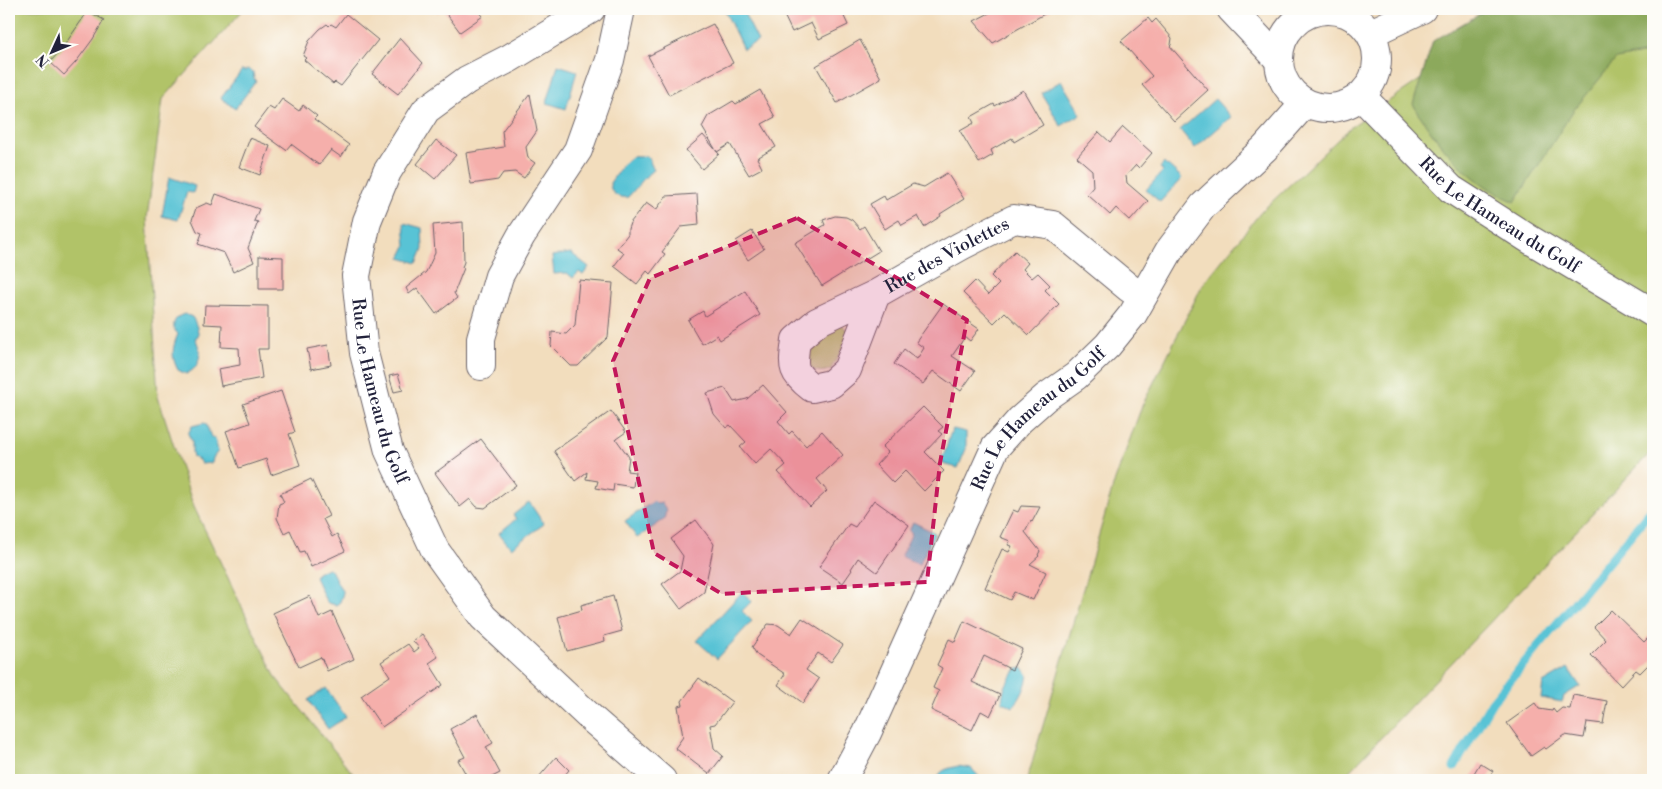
<svg xmlns="http://www.w3.org/2000/svg" width="1662" height="789" font-family="'Libre Bodoni',serif">
<rect width="100%" height="100%" fill="#fdfcf7"/>
<filter id="ink" filterUnits="userSpaceOnUse"><feTurbulence type="fractalNoise" baseFrequency=".02" numOctaves="2"/><feDisplacementMap in="SourceGraphic" scale="10" xChannelSelector="R" yChannelSelector="G"/><feConvolveMatrix kernelMatrix="1 2 1 2 8 2 1 2 1" color-interpolation-filters="sRGB"/></filter>
<filter id="wash" filterUnits="userSpaceOnUse"><feTurbulence type="fractalNoise" baseFrequency=".0096" numOctaves="4" result="noise"/><feDisplacementMap in="SourceGraphic" scale="20" xChannelSelector="R" yChannelSelector="G"/><feGaussianBlur stdDeviation="1.12" result="paint"/><feColorMatrix in="noise" values="0 0 0 0 0 0 0 0 0 0 0 0 0 0 0 0 0 1.4 0 .05"/><feComposite in="paint" operator="in"/></filter>
<g filter="url(#wash)">
<rect width="100%" height="100%" fill="#f2ddbd"/>
<g fill="#b1c367" stroke="#6a7251">
<path d="M9,9H244L163,99L147,218L158,397L193,505L276,678L358,780H9Z"/>
<path d="M1653,9V450L1341,780H1027L1115,480L1142,406L1203,284L1261,212L1352,126L1449,60Z"/>
<path d="M840,324L851,333L831,369C821,374 814,371 805,365L808,345Z"/>
</g>
<path fill="#8ca95c" stroke="#57664c" d="M1488,9H1653V52L1616,59L1573,111L1515,202C1505,197 1493,192 1484,185C1452,162 1433,137 1413,104L1433,41Z"/>
<g fill="#59c3d5" stroke="#3e7288">
<path d="M724,9H742L758,41L743,49Z"/>
<path d="M558,65L577,71L566,109L547,103Z"/>
<path d="M248,69L253,72L254,79L256,81L235,109L221,98L242,70L244,71Z"/>
<path d="M1061,81L1081,114L1061,126L1041,93Z"/>
<path d="M1215,99L1231,117L1195,148L1180,130Z"/>
<path d="M644,156L649,158L651,164L654,170L649,173L628,197C618,199 610,193 610,183C615,176 625,159 632,157C637,156 639,158 644,156Z"/>
<path d="M1164,163L1167,166L1168,165L1182,178L1160,202L1146,190L1163,171L1160,168Z"/>
<path d="M169,177L195,186L193,193L187,192L178,220L162,216Z"/>
<path d="M404,223L422,228L423,249L417,263L400,258L406,246Z"/>
<path d="M571,253L589,267L583,275L579,272L573,278L567,273L554,274L552,256Z"/>
<path d="M185,314L192,317C195,321 199,331 198,336L195,338C202,351 202,367 186,374L178,370C171,357 172,348 178,334C170,327 174,316 185,314Z"/>
<path d="M204,423L206,424L211,437L215,439L218,451L213,458L212,463L201,464L199,460L193,457L192,452V441L188,434L192,426Z"/>
<path d="M953,429L966,432V449L958,468L943,464L942,457C947,452 947,438 953,429Z"/>
<path d="M654,501L657,504L662,503L667,511L665,514V519L637,538L625,521Z"/>
<path d="M529,502L544,524L511,548L499,533L516,519L513,515Z"/>
<path d="M913,522L935,533L919,565L901,556L912,533L909,531Z"/>
<path d="M328,568L331,570L343,593L340,602L336,605L328,603L326,601L315,577L317,573Z"/>
<path d="M742,592L752,601L742,611L752,621L717,659L697,641Z"/>
<path d="M1022,668L1024,669L1028,675C1026,687 1021,698 1013,707L1002,701C1003,688 1008,679 1017,669Z"/>
<path d="M1568,668L1580,686L1564,696L1562,702L1541,698L1543,683Z"/>
<path d="M326,688L346,717L328,729L308,700Z"/>
<path d="M958,766L971,768L982,780H936C941,769 947,769 958,766Z"/>
</g>
<g fill="none" stroke-linecap="round" stroke-linejoin="round">
<path stroke="#59c3d5" stroke-width="9" d="M1454,767L1492,702L1653,508"/>
</g>
<g id="blocks">
<g fill="#f5afab">
<path d="M435,9H477L483,16L460,32L443,9L438,13Z"/>
<path d="M781,9H845L841,10L848,25L819,39L811,23L792,32Z"/>
<path d="M997,9H1053L993,43L974,21Z"/>
<path d="M88,11L104,20L93,39L76,62L64,75L50,62L61,50Z"/>
<path d="M346,14L378,40L341,86L335,82L333,84L304,60L306,58L303,56L309,41L320,29L327,24L329,26L331,24L336,27Z"/>
<path d="M1148,18L1152,23L1156,19L1172,38L1171,45L1170,46L1208,90L1174,121L1142,85L1152,76L1121,41Z"/>
<path d="M713,24L733,63L669,95L648,56Z"/>
<path d="M400,38L423,63L398,94L372,74Z"/>
<path d="M860,40L881,78L837,103L816,66Z"/>
<path d="M760,90L775,117L762,124L776,147L757,158L762,168L749,175L730,144L717,152L702,127L708,116L733,101L736,104Z"/>
<path d="M1023,90L1043,125L1014,142L1012,138L991,150L993,155L979,163L960,131L974,123L971,117L994,104L995,106Z"/>
<path d="M530,94L537,131L526,147L528,158L535,163L524,178L515,172L503,173L498,180L471,184L466,153L504,147L502,131Z"/>
<path d="M282,99L299,111L303,105L317,116L314,119L349,145L341,157L331,150L319,165L291,144L286,150L254,127L269,107L274,110Z"/>
<path d="M1123,127L1152,153L1139,168L1136,165L1126,176L1127,183L1148,201L1130,221L1116,208L1110,215L1087,194L1093,187L1092,170L1077,157L1099,132L1110,142Z"/>
<path d="M703,135L719,154L702,169L686,150Z"/>
<path d="M250,138L270,146L260,175L239,167Z"/>
<path d="M436,140L456,155L435,179L417,164Z"/>
<path d="M947,173L964,199L940,214L941,216L924,227L918,216L902,225L899,220L885,229L870,204L884,196L886,200L913,184L924,187Z"/>
<path d="M216,194L259,209L254,221L258,222L248,248L254,262L233,272L224,253L198,244L202,233L197,231L192,220L196,208L207,203L212,205Z"/>
<path d="M697,194L699,225L681,227L662,252L665,254L650,274L647,271L637,284L614,266L624,253L617,248L628,234V229L630,223L646,203L656,210L666,196Z"/>
<path d="M835,216L846,217L852,220L860,229L864,226L879,251L822,286L795,243L825,225L823,220Z"/>
<path d="M463,222L464,262L462,267L464,268L454,293L457,298L436,314L417,288L409,294L406,288L426,272L435,253L433,225Z"/>
<path d="M752,231L764,249L748,260L736,241Z"/>
<path d="M1015,251L1028,263L1023,269L1032,278L1038,273L1050,285L1045,290L1059,304L1029,335L1005,312L994,323L963,293L975,281L988,295L999,284L991,276Z"/>
<path d="M259,256L283,257V289H259Z"/>
<path d="M579,280L613,283L608,337L578,366H571L551,346L552,332L566,334L575,325Z"/>
<path d="M745,291L760,315L720,340L717,335L702,344L688,320L703,311L705,316Z"/>
<path d="M943,304L979,329L970,341L965,337L952,356L975,371L961,391L933,371L923,384L894,364L904,349L917,359L924,348L916,342Z"/>
<path d="M205,305L268,306V349H258L262,378L221,386L218,369L240,365L239,348L221,347L222,325L204,324Z"/>
<path d="M328,345L331,365L311,369L307,349Z"/>
<path d="M398,374L403,390L394,392L389,376Z"/>
<path d="M763,385L787,412L778,421L789,434L792,431L806,446L822,431L843,455L817,479L827,491L810,507L778,472L786,465L771,449L755,464L740,447L746,442L730,425L726,428L714,414L707,393L725,388L734,402L747,399Z"/>
<path d="M281,391L295,432L289,434L300,465L271,475L266,459L239,468L226,431L250,423L243,404Z"/>
<path d="M923,407L943,427L938,431L942,434L925,452L944,471L924,491L905,471L893,483L876,465L888,452L882,447Z"/>
<path d="M611,411L626,432L616,439L629,457L627,471L635,472L633,487L614,484L613,491L596,488L598,481L586,479L587,472L575,481L554,451Z"/>
<path d="M481,439L516,485L485,508L477,507L470,499L460,507L435,473Z"/>
<path d="M311,479L329,516L323,519L332,537L337,534L345,551L311,567L304,551L300,552L290,530L284,533L277,518L279,504L284,502L280,494Z"/>
<path d="M874,500L909,525L877,572L858,558L851,569L852,570L843,583L819,567L849,524L855,527Z"/>
<path d="M1021,506L1040,507L1032,522L1031,521L1025,532L1040,551L1038,555L1039,556L1030,564L1046,572L1033,600L1014,592L1010,600L985,588L1002,549L1009,552L1012,546L1008,545L1010,541L1000,537L1013,510L1018,512Z"/>
<path d="M696,520L714,544L704,592L681,609L662,584L680,571L683,556L671,539Z"/>
<path d="M310,596L319,618L332,612L354,659L327,671L321,657L299,667L273,613Z"/>
<path d="M613,596L622,631L604,636L605,641L567,651L558,617L582,610L581,605Z"/>
<path d="M1611,610L1644,642L1653,633V660L1640,673L1636,670L1621,686L1591,655L1606,640L1594,627Z"/>
<path d="M802,618L843,645L831,662L818,653L806,670L819,679L803,703L778,685L785,674L757,655L752,647L768,624L778,625L791,634Z"/>
<path d="M964,621L1022,649L1012,670L984,656L972,682L1000,695L990,716L981,711L972,730L931,710L939,691L933,688L942,668L937,665L949,639L955,642Z"/>
<path d="M422,634L438,657L429,663L443,685L382,727L361,696L390,676L381,662L408,644L414,652L419,648L413,641Z"/>
<path d="M699,678L732,702L715,724L710,725L714,748L723,756L709,774L675,748L683,737L678,706L683,705L682,701Z"/>
<path d="M1573,695L1607,701L1603,724L1587,722L1584,738L1565,735L1546,749L1544,747L1531,756L1507,723L1535,703L1539,709L1552,711L1553,709L1556,713L1562,708L1570,709Z"/>
<path d="M477,714L493,743L486,747L500,773L486,780H469L458,760L465,757L450,729Z"/>
<path d="M556,757L569,770L563,777L567,780H541L538,778Z"/>
<path d="M1480,763L1493,771L1487,780H1470Z"/>
</g>
</g>
</g>
<g filter="url(#ink)">
<use href="#blocks" fill-opacity="0" stroke="#6b6368" stroke-width="1"/>
<g fill="none" stroke-linecap="round" stroke-linejoin="round">
<defs>
<g id="minor">
<path id="s1" d="M591,9L510,58L467,80L426,110L387,172L367,221L356,276L364,353L389,451L435,550L483,617L592,719L662,780"/>
<path d="M1231,9L1279,60"/>
<circle cx="1328" cy="59" r="49"/>
<path d="M1371,33L1422,9"/>
<path id="s2" d="M1361,96L1451,189L1529,239L1653,313"/>
<path id="s3" d="M876,294L847,370L831,384L812,388C790,371 793,366 796,340L817,322L876,294L961,246L1014,219L1053,225L1129,288L1142,297"/>
<path d="M481,366V338L499,276L521,236L578,150L610,60L621,9"/>
<path id="s4" d="M842,780L867,733L995,448L1020,420L1046,397L1076,376L1108,345L1133,314L1169,251L1203,206L1265,148L1305,103"/>
</g>
</defs>
<use href="#minor" stroke="#6b6368" stroke-width="30"/>
<use href="#minor" stroke="#fff" stroke-width="28"/>
</g>
</g>
<path fill="#c2185b" fill-opacity="0.2" stroke="#c2185b" stroke-width="4" stroke-dasharray="10 6" stroke-linejoin="round" d="M797,218L967,320L940,463L927,582L722,594L654,553L613,361L650,278Z"/>
<g text-anchor="middle" dominant-baseline="central" stroke-width="4.5" stroke-linejoin="round" paint-order="stroke">
<g font-size="18" fill="#22223b" stroke="#fdfcf7">
<text stroke="none"><textPath href="#s2" startOffset="184">Rue Le Hameau du Golf</textPath></text>
<text stroke="none"><textPath href="#s3" startOffset="351">Rue des Violettes</textPath></text>
<text stroke="none"><textPath href="#s1" startOffset="494">Rue Le Hameau du Golf</textPath></text>
<text stroke="none"><textPath href="#s4" startOffset="416">Rue Le Hameau du Golf</textPath></text>
</g>
</g>
<rect width="1662" height="789" fill="none" stroke="#fdfcf7" stroke-width="30"/>
<g transform="translate(52 52) rotate(226)" stroke="#fdfcf7" stroke-width="4" paint-order="stroke">
<path d="M0-4L9 19L0 12L-9 19Z" fill="#22223b"/>
<text y="-8" font-size="14" font-weight="bold" text-anchor="middle" fill="#22223b">N</text>
</g>
</svg>
